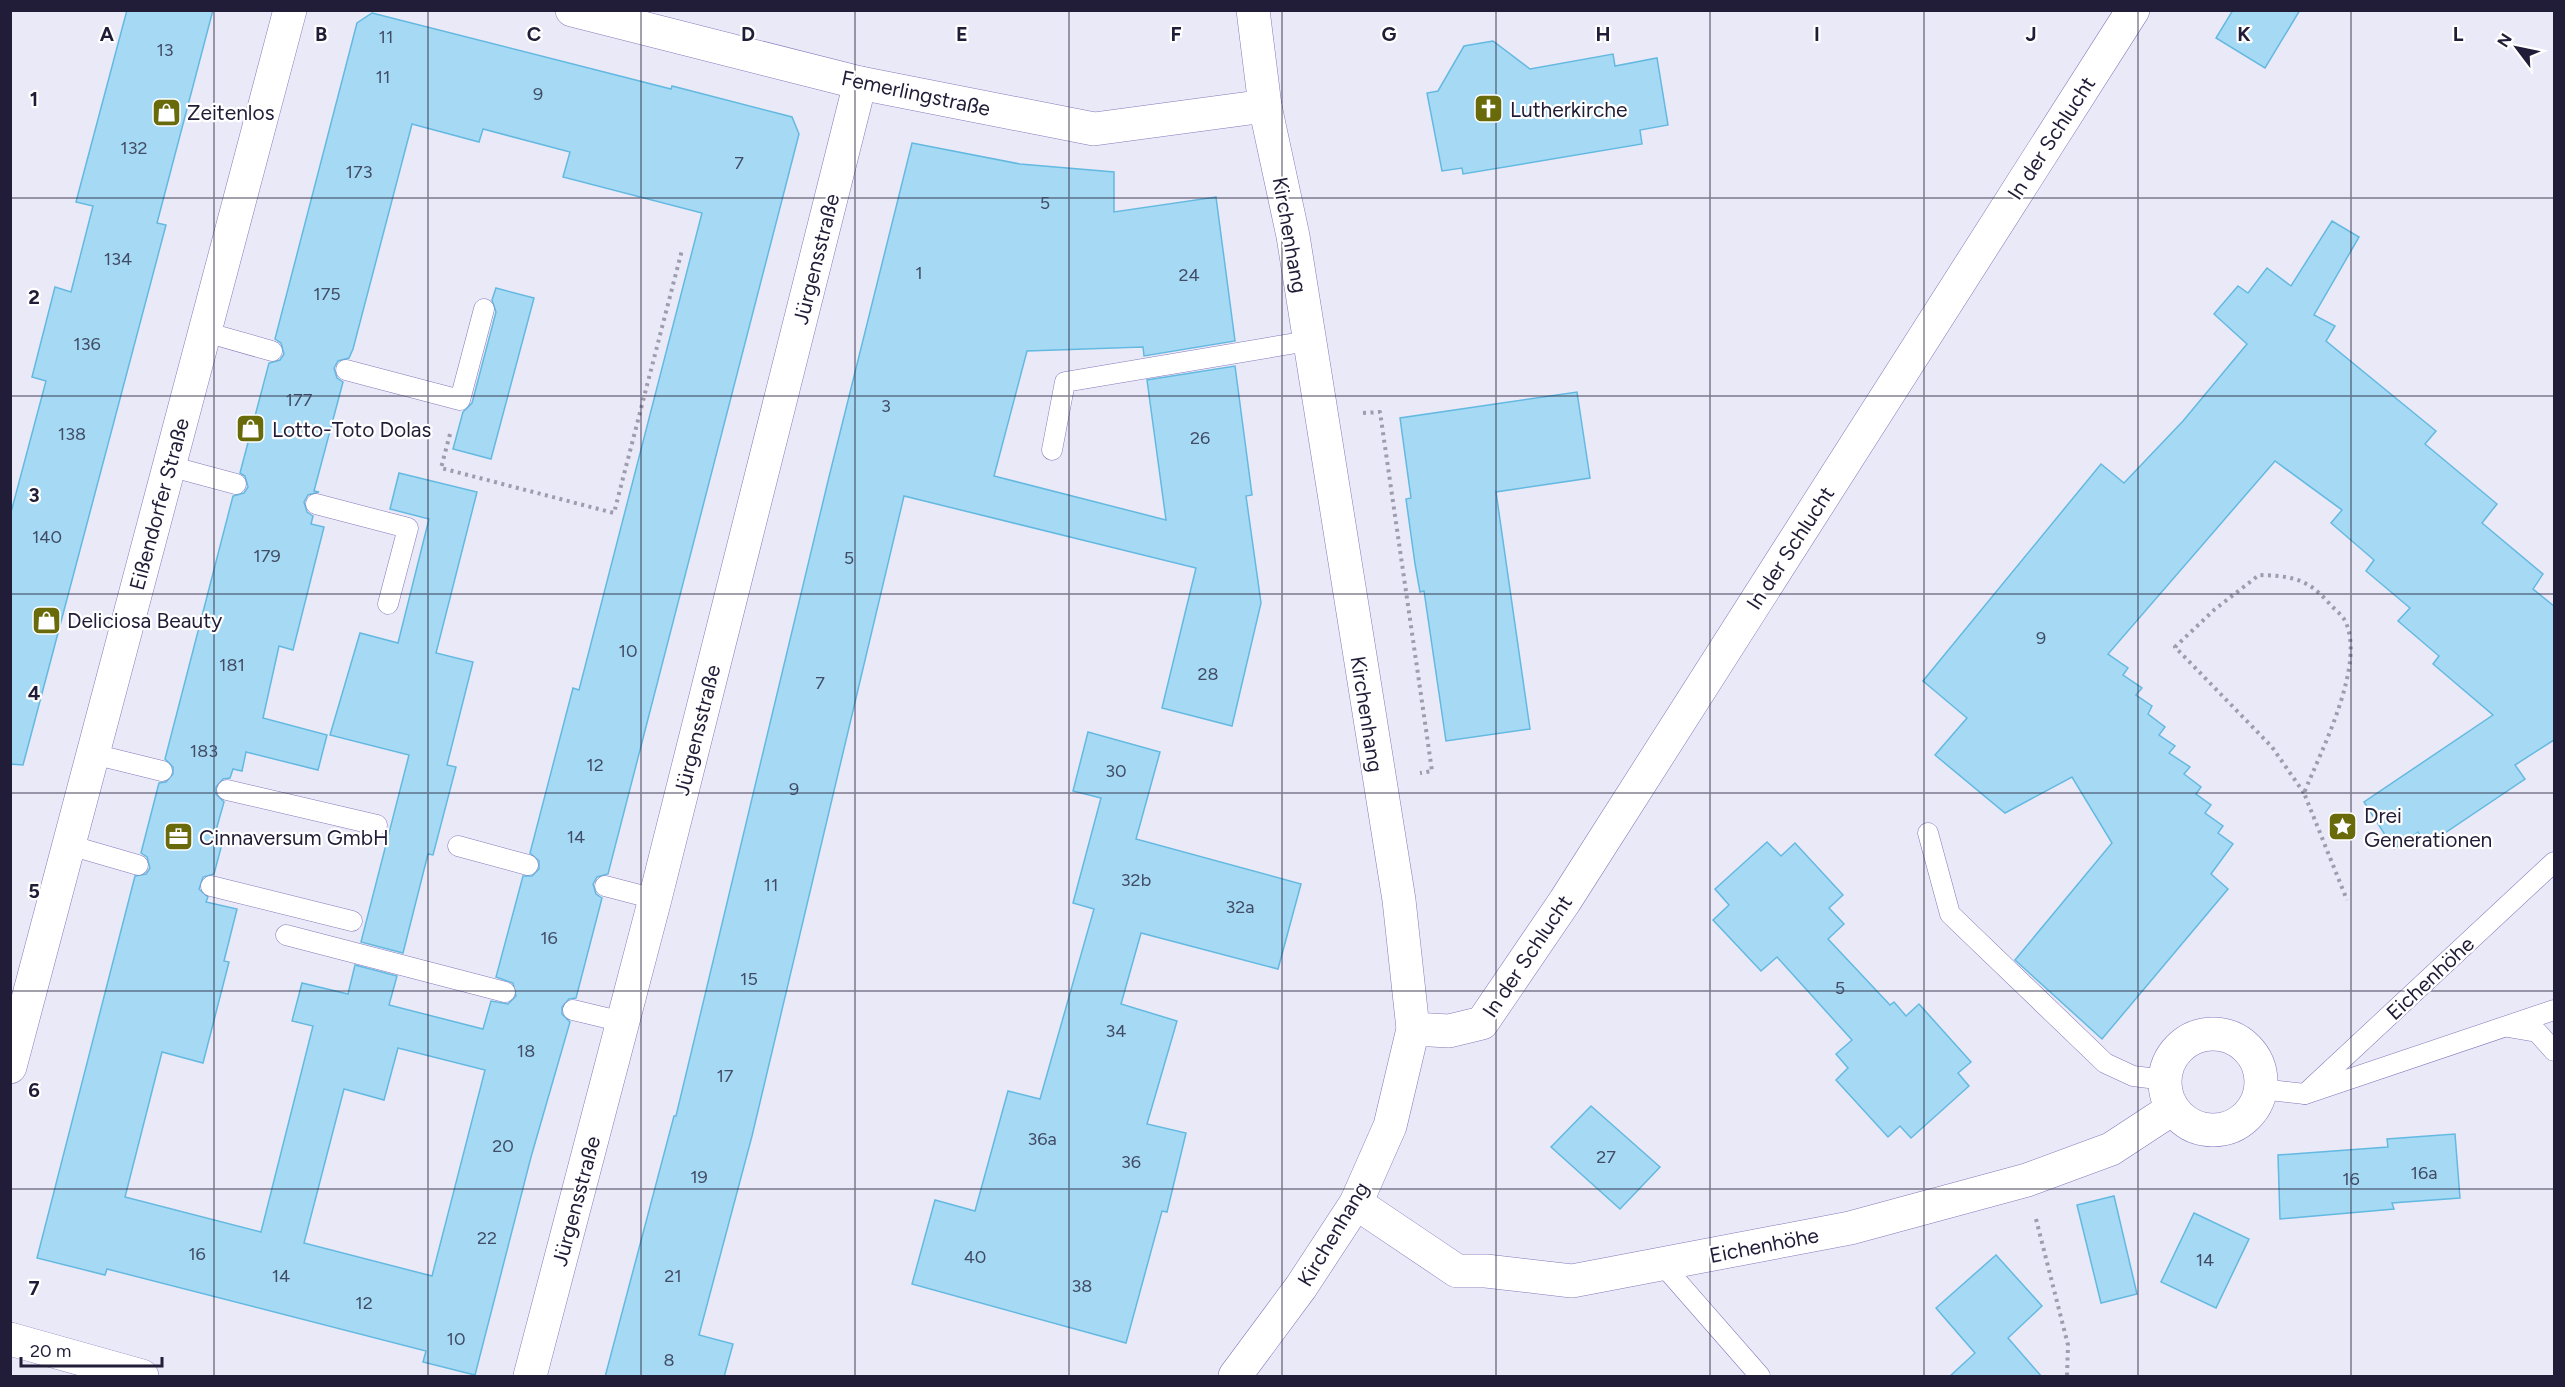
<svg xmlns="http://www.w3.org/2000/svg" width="2565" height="1387" font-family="Figtree,sans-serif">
<rect width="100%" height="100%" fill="#eae9f8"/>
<g fill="#a6daf4" stroke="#64b9e1" stroke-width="1.5" fill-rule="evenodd">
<path d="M127,10H213L157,223L166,225L49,667L23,765L10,764V516L46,381L32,377L55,287L71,292L93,206L76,202Z"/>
<path d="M2233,10H2300L2265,68L2216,38Z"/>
<path d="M372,13L671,89L672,86L792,117L799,134L608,874L597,877L593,884L596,894L602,898L576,998L569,999L562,1007V1014L570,1022L531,1157L475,1375L423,1362L426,1351L107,1269L105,1275L37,1258L135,876L146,874L150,868L147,857L141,853L159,783L166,782L173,774V767L165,759L233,496L244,493L248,487L245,476L240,473L269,363L280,360L284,354L281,343L275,339L357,23ZM412,124L479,142L483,129L570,152L563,177L702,213L579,690L573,688L530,853L539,861V869L532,876H523L496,977L513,983L516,996L508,1004L491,1001L483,1029L389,1005L397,976L355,965L348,994L302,983L292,1021L313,1026L261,1232L125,1197L162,1052L203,1063L229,962L224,961L237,909L206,902L208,897L199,889L203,877L214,874L222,844L213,841L224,802L216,794V787L223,779L230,778L233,769L242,771L246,752L318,770L327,735L263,718L279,646L293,650L324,527L311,524L313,516L307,512L304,502L308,495L319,492L314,491L343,382L337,378L334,368L338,361L349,358L353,349ZM398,1048L485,1070L432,1276L304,1243L344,1089L384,1100Z"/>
<path d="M1493,41L1530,69L1613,54L1615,66L1657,58L1668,125L1640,130L1642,144L1463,174L1462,168L1442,171L1427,93L1438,91L1464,46Z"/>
<path d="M912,143L1020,164L1114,172V212L1216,197L1235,341L1144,356L1143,347L1027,351L994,476L1166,520L1147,380L1235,366L1252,495L1246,496L1261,603L1232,726L1162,708L1196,568L904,496L752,1136L699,1335L733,1344L724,1377H605L674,1116H676L828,481Z"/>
<path d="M2332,221L2359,237L2314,315L2335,326L2326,341L2436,431L2425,444L2497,504L2482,523L2543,574L2533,589L2554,606V740L2515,765L2525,779L2427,845L2418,832L2394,849L2364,802L2493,715L2433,664L2439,656L2398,621L2410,608L2366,571L2374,560L2331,523L2342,510L2275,461L2108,654L2128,668L2123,675L2142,688L2136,695L2152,706L2148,714L2165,727L2159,735L2175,746L2169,753L2190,767L2184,774L2201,787L2196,794L2211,805L2205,813L2223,826L2218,833L2233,844L2211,874L2228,889L2102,1039L2015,960L2112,843L2072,777L2005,813L1935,755L1967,718L1923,681L2101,464L2124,483L2183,421L2247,344L2214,314L2238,286L2248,293L2267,268L2291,286Z"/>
<path d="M496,288L534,298L491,459L453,449L463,412L472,403L496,312L492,300Z"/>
<path d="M1577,392L1590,478L1496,492L1530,729L1446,741L1424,591L1420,592L1415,564L1406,499L1411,498L1400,418Z"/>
<path d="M399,473L477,492L436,653L473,662L447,765L456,767L433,855L428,854L403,953L361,942L409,755L330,735L360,633L398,643L429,519L390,509Z"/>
<path d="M1088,732L1160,752L1136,839L1301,884L1278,969L1141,933L1121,1004L1177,1021L1147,1124L1186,1133L1167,1212L1162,1211L1126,1343L912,1284L935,1200L975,1211L1008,1091L1040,1099L1094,909L1073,903L1101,798L1073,791Z"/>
<path d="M1767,842L1781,856L1795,843L1843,895L1829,908L1844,924L1828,939L1890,1005L1894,1002L1906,1016L1919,1004L1971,1062L1958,1073L1969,1086L1911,1138L1900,1126L1888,1137L1836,1080L1848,1068L1836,1054L1852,1040L1777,957L1761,971L1713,920L1729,905L1715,889Z"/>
<path d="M1591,1106L1660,1167L1620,1209L1551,1147Z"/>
<path d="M2455,1134L2460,1198L2392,1203L2394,1209L2280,1219L2278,1155L2388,1147L2387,1139Z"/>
<path d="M2114,1196L2137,1294L2101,1303L2077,1205Z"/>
<path d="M2194,1213L2249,1239L2216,1308L2161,1282Z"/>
<path d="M1996,1255L2042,1306L2008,1338L2042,1377H1949L1975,1353L1936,1308Z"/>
</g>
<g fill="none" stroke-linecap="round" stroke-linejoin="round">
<defs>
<g id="service">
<path d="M205,332L272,351"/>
<path d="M346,370L460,400L484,309"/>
<path d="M1052,450L1065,382L1308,341"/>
<path d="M169,466L236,484"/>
<path d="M316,504L408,528L388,604"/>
<path d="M93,754L162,771"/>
<path d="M227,790L377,825"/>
<path d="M1928,833L1950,914L2105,1063L2133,1076L2165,1080"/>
<path d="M69,845L138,865"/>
<path d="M458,846L528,865"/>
<path d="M211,886L352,921"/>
<path d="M605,886L655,899"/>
<path d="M286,935L505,992"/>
<path d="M573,1010L623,1022"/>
<path d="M2508,1027L2537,1032L2554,1051"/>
<path d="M2261,1089L2305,1094L2554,1010"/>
<path d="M2305,1094L2554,862"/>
<path d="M1662,1264L1760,1376"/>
</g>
<g id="minor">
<path d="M572,10L860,83L1094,129L1265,106"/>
<path d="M1413,1029L1449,1031L1482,1023L1565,901L2133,10"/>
<circle cx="2213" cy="1082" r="48"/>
<path d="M1356,1203L1457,1271H1486L1572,1281L1850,1228L2027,1180L2111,1149L2172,1109"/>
<path d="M10,1339L142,1376"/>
<path d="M530,1376L655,899L860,83"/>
<path d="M1235,1376L1301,1287L1356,1203L1390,1126L1413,1029L1399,900L1293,236L1265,106L1253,10"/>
</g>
<path id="secondary" d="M10,1067L290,10"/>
</defs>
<use href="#service" stroke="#8479bc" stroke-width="21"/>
<use href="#minor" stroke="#8479bc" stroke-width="34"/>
<use href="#secondary" stroke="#8479bc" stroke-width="34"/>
<g stroke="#9e9caf" stroke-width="4" stroke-dasharray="3 4.5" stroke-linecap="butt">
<path d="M1363,413L1380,412L1432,771L1420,773"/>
<path d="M450,434L441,468L614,513L682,250"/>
<path d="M2304,793L2272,747L2175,647L2214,610L2259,575C2290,576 2307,578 2328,602C2333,608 2340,613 2344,619C2368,661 2321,751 2304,793L2347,900"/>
<path d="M2036,1219L2068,1345L2067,1376"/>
</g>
<use href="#service" stroke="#fff" stroke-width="20"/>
<use href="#minor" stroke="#fff" stroke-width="33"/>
<use href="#secondary" stroke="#fff" stroke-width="33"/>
</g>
<path fill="none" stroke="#211c37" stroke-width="1.5" stroke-opacity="0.55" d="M214,10V1376M428,10V1376M641,10V1376M855,10V1376M1069,10V1376M1282,10V1376M1496,10V1376M1710,10V1376M1924,10V1376M2138,10V1376M2351,10V1376M10,198H2554M10,396H2554M10,594H2554M10,793H2554M10,991H2554M10,1189H2554"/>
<defs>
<symbol id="church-square" viewBox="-11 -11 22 22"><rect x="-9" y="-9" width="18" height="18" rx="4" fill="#696b0b" stroke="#fff"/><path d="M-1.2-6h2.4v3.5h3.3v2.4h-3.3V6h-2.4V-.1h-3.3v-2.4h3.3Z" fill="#fff"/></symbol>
<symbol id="shop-square" viewBox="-11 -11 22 22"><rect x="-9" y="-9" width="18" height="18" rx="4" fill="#696b0b" stroke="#fff"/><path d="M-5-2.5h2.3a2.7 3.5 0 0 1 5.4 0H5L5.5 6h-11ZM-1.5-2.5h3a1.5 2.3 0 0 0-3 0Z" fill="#fff"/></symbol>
<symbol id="sight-square" viewBox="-11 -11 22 22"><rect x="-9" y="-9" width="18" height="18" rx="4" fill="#696b0b" stroke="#fff"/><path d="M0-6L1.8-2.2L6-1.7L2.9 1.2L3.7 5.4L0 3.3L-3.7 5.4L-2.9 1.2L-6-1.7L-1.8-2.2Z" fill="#fff"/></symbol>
<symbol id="office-square" viewBox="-11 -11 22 22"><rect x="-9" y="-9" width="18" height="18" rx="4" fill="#696b0b" stroke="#fff"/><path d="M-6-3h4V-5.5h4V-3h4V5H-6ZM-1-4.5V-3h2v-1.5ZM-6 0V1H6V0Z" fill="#fff"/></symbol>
</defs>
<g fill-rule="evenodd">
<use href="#church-square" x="1472" y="92" width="33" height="33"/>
<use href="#shop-square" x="150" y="96" width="33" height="33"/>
<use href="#shop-square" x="234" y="412" width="33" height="33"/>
<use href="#shop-square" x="30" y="604" width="33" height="33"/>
<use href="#sight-square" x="2326" y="810" width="33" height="33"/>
<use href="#office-square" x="162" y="820" width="33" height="33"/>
</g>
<g text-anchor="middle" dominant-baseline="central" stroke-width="4.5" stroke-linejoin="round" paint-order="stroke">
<g font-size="18" fill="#424c66">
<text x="386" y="37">11</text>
<text x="165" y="50">13</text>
<text x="383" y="77">11</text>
<text x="538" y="94">9</text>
<text x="134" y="148">132</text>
<text x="739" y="163">7</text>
<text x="359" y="172">173</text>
<text x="1045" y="203">5</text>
<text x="118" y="259">134</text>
<text x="919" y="273">1</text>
<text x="1189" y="275">24</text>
<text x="327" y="294">175</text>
<text x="87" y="344">136</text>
<text x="299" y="400">177</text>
<text x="886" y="406">3</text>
<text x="72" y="434">138</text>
<text x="1200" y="438">26</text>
<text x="47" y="537">140</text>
<text x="267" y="556">179</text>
<text x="849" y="558">5</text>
<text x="2041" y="638">9</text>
<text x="628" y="651">10</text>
<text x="232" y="665">181</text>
<text x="1208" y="674">28</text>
<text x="820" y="683">7</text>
<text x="204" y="751">183</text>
<text x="595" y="765">12</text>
<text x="1116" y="771">30</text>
<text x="794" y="789">9</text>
<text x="576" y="837">14</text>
<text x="1136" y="880">32b</text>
<text x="771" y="885">11</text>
<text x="1240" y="907">32a</text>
<text x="549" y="938">16</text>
<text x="749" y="979">15</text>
<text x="1840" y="988">5</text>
<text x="1116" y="1031">34</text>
<text x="526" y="1051">18</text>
<text x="725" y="1076">17</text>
<text x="1042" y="1139">36a</text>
<text x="503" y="1146">20</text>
<text x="1606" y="1157">27</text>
<text x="1131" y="1162">36</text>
<text x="2424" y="1173">16a</text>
<text x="699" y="1177">19</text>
<text x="2351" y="1179">16</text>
<text x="487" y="1238">22</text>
<text x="197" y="1254">16</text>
<text x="975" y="1257">40</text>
<text x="2205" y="1260">14</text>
<text x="281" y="1276">14</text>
<text x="673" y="1276">21</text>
<text x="1082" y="1286">38</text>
<text x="364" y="1303">12</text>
<text x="456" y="1339">10</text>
<text x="669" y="1360">8</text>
</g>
<g font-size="21" fill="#211c37" stroke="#fff">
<text transform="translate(916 93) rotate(12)">Femerlingstraße</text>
<text transform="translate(2051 138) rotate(-57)">In der Schlucht</text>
<text transform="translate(1290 235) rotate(80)">Kirchenhang</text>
<text transform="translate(816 259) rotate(-76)">Jürgensstraße</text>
<text transform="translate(159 504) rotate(-75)">Eißendorfer Straße</text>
<text transform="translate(1790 548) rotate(-57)">In der Schlucht</text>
<text transform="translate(1367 714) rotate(81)">Kirchenhang</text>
<text transform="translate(697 730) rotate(-76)">Jürgensstraße</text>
<text transform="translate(1527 956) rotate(-56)">In der Schlucht</text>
<text transform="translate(2430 978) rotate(-43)">Eichenhöhe</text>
<text transform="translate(576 1201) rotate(-75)">Jürgensstraße</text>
<text transform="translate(1333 1234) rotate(-59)">Kirchenhang</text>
<text transform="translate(1764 1245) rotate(-11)">Eichenhöhe</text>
</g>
<g font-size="21" fill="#211c37" stroke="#fff" text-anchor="start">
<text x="1510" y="109">Lutherkirche</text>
<text x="187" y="112">Zeitenlos</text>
<text x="272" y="429">Lotto-Toto Dolas</text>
<text x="67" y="620">Deliciosa Beauty</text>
<text x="2364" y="815">Drei<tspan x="2364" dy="24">Generationen</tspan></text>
<text x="199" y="837">Cinnaversum GmbH</text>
</g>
</g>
<g font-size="20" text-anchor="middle" font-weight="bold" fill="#211c37" stroke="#fff" stroke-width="4.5" stroke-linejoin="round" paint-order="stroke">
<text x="107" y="41">A</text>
<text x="321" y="41">B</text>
<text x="534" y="41">C</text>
<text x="748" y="41">D</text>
<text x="962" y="41">E</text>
<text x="1176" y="41">F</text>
<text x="1389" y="41">G</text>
<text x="1603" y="41">H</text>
<text x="1817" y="41">I</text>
<text x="2031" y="41">J</text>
<text x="2244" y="41">K</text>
<text x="2458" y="41">L</text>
<text x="34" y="106">1</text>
<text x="34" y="304">2</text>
<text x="34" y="502">3</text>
<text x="34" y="700">4</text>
<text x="34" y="898">5</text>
<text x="34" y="1097">6</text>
<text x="34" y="1295">7</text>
</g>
<rect width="2565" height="1387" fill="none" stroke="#211c37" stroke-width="24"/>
<g transform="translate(2517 48) rotate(302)" stroke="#ffffff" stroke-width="4.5" paint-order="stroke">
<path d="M0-4.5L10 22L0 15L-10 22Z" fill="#211c37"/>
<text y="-9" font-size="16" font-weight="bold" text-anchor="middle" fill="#211c37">N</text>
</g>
<path d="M21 1357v9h141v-9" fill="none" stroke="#211c37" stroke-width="3"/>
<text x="30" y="1357" font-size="18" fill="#211c37" stroke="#ffffff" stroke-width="4.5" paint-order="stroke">20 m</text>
</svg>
